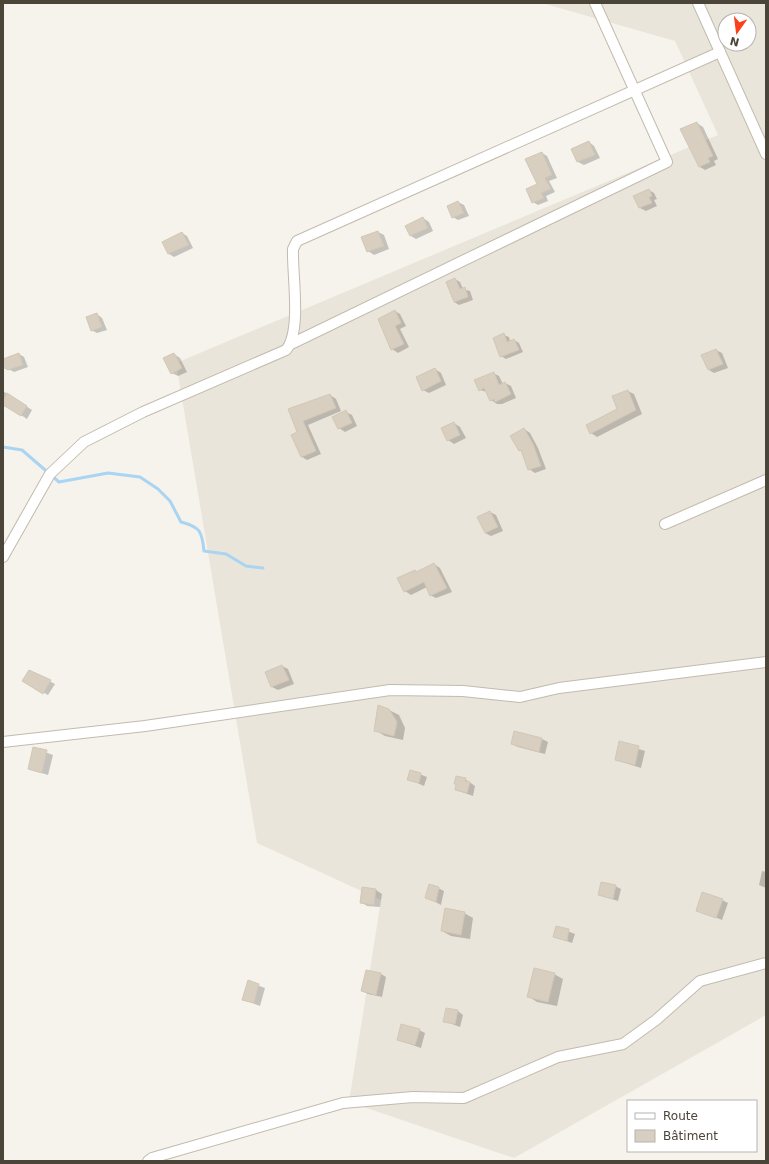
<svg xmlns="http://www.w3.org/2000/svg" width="769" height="1164" font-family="'DejaVu Sans',sans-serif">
<rect width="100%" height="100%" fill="#f6f3ec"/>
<path fill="#eae5da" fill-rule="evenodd" d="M542,3H766V1015L514,1158L349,1102L381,900L257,843L176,363L718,135L675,41ZM725,20H749V44H725Z"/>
<g fill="#0003">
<path d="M697,123L703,127L718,159L714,161L716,165L705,170L700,167Z"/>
<path d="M589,142L594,146L600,158L584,165L578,162L573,149Z"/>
<path d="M542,153L547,156L557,178L549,181L555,192L546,196L548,201L538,205L533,202L538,185Z"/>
<path d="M649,190L654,193L657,199L654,200L657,206L646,211L640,208L635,196Z"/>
<path d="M458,202L464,205L469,216L458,220L453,217Z"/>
<path d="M423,218L429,222L433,231L416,239L411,236Z"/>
<path d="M378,232L384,235L389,249L374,255L368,251Z"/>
<path d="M182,233L187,236L193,248L174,257L169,254L164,242Z"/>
<path d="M455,279L460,282L463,289L470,291L473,300L459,305L454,302Z"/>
<path d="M395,311L400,314L406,326L400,329L409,347L398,353L392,349Z"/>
<path d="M97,314L102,318L107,330L97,333L91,330Z"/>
<path d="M504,335L509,337L510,341L514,340L519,343L523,352L506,359L501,356Z"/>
<path d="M716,350L722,353L728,368L714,373L709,370Z"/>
<path d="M19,354L24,357L28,367L14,372L3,366V361Z"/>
<path d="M174,354L180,358L187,372L178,376L172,373Z"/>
<path d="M435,369L441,373L446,385L429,393L423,390Z"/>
<path d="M493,373L499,376L503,384L505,383L511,386L516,398L502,404H497L491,400L487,392L480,390Z"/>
<path d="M3,391L32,410L27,419L3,403Z"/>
<path d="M628,391L634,394L642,414L597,437L591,433L587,425L618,409Z"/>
<path d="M330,395L336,399L341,411L308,425L321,454L307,460L302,457L299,432L289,409Z"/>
<path d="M346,412L352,415L357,426L345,432L339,428Z"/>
<path d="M454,423L460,427L466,438L454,444L448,440Z"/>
<path d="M524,429L530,433L538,448L546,469L535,473L529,469L523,452L520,450Z"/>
<path d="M490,512L496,515L503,531L491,536L485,533Z"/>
<path d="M434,564L440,568L452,592L436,598L430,595L427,587L411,595L405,591L415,571L418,572Z"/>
<path d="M282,666L288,669L294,684L278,690L272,687L266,672Z"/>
<path d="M29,671L55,684L48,695L23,681Z"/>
<path d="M389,710L399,715L405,728L403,740L385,736L375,730Z"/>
<path d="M515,732L542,739L548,742L545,754L518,747L512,744Z"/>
<path d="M620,743L645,751L641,768L616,760Z"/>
<path d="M34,748L53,755L48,775L29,769Z"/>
<path d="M411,771L427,777L424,786L408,779Z"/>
<path d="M465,779L475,786L473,796L456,790Z"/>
<path d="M762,871L766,872V888L759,885Z"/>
<path d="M615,886L621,889L618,901L599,895Z"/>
<path d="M363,888L376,890L382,894L380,907L367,906L361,902Z"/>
<path d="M438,888L444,891L441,905L426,897Z"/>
<path d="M722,900L728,903L722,920L697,910Z"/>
<path d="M464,913L473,918L470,939L451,936L442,931Z"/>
<path d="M557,927L575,934L572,943L555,937Z"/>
<path d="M381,974L386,977L382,997L368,994L362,991Z"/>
<path d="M554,974L563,979L557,1006L537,1002L528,996Z"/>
<path d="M248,982L265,988L260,1006L244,1000Z"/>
<path d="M458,1011L463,1015L460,1027L444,1021Z"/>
<path d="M419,1030L425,1033L421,1048L398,1040Z"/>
</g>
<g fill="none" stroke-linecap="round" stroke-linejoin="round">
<path stroke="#a9d4f2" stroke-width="3" d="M3,447L22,450L59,482L108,473L140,477L158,489L170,501L181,522C200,527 202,531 204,551L226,554L246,566L263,568"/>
</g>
<g fill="#d8cfc1" stroke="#d3c7b4">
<path d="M697,122L713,156L708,158L710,162L699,167L680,129Z"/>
<path d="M589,141L595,155L577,162L571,149Z"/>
<path d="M542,152L552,175L545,178L551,189L541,193L544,198L532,203L526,189L537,184L525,159Z"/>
<path d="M649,189L652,196L649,197L652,203L639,208L633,196Z"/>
<path d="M458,201L464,213L452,218L447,206Z"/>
<path d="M423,217L428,228L410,236L405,226Z"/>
<path d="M378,231L384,246L367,252L361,237Z"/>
<path d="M182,232L189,245L168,254L162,242Z"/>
<path d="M455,278L460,289L465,287L468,297L454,302L446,282Z"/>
<path d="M395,310L401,323L395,326L404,344L391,350L378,319Z"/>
<path d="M97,313L102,327L91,331L86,317Z"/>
<path d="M504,333L507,342L514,339L519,350L500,357L493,338Z"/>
<path d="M716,349L723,364L708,370L701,355Z"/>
<path d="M19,353L23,365L8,370L3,367V359Z"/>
<path d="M174,353L182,368L171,374L163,358Z"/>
<path d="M435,368L441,381L422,391L416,377Z"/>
<path d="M494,372L499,385L505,382L511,394L495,402L494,399L490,401L484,388L479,391L474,380Z"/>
<path d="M628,390L636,410L590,434L586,425L617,409L612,396Z"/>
<path d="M7,393L27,406L21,416L3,405V400Z"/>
<path d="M330,394L336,408L303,421L316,451L301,457L291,435L297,432L288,409Z"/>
<path d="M346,410L352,423L338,429L332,417Z"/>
<path d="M454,422L460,435L447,441L441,428Z"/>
<path d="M524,428L533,444L541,466L528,470L521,450L519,451L510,436Z"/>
<path d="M490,511L498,527L485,533L477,517Z"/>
<path d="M434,563L447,588L430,596L424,582L404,592L397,578L415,570L416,572Z"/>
<path d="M282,665L289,680L271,687L265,672Z"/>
<path d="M29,670L51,680L43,694L22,681Z"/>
<path d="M378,705L389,709L397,722L394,736L374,731Z"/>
<path d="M514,731L542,738L539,752L511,744Z"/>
<path d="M619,741L639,746L635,765L615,760Z"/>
<path d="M33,747L47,750L42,773L28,769Z"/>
<path d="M410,770L421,773L419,783L407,780Z"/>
<path d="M456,776L466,778L465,781L470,782L467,793L455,790L456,784H454Z"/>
<path d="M601,882L616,885L613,899L598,895Z"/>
<path d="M429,884L439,887L436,902L425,898Z"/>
<path d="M362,887L376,889L374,905L360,903Z"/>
<path d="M702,892L723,899L716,918L696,911Z"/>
<path d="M445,908L465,912L461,935L441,931Z"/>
<path d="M556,926L569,929L567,941L553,937Z"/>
<path d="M534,968L555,973L548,1002L527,997Z"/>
<path d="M366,970L381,973L376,995L361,991Z"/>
<path d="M248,980L259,984L254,1003L242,1000Z"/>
<path d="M446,1008L458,1010L455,1024L443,1022Z"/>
<path d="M401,1024L420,1029L415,1045L397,1040Z"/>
</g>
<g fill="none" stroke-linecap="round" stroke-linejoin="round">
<defs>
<g id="minor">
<path d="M698,3L766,154"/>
<path d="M291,344L667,162L595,3"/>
<path d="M665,524L766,480"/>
<path d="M3,557L50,474L84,442L143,412L286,350C302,331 292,275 293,249L297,241L720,52"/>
<path d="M3,742L145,726L390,690L463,691L520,697L559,688L766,662"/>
<path d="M148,1161L152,1158L343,1103L413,1097L464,1098L558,1057L623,1044L656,1020L700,981L766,963"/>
</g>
</defs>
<use href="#minor" stroke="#c2bbae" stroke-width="12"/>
<use href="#minor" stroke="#fff" stroke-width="10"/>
</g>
<rect width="769" height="1164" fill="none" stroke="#4b4439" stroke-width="8"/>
<rect x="627" y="1100" width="130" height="52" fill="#ffffff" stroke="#b7b4b0"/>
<rect x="635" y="1113" width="20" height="6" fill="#ffffff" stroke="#b7b4b0"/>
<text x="663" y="1120" font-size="12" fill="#4b4439">Route</text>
<rect x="635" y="1130" width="20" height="12" fill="#d8cfc1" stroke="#b7b4b0"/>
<text x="663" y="1140" font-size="12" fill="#4b4439">Bâtiment</text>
<g transform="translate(737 32) rotate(194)"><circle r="19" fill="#ffffff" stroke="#b7b4b0"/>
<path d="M0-3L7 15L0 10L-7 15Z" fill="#fc3f1d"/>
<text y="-6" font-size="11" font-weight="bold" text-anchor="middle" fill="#4b4439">N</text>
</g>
</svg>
